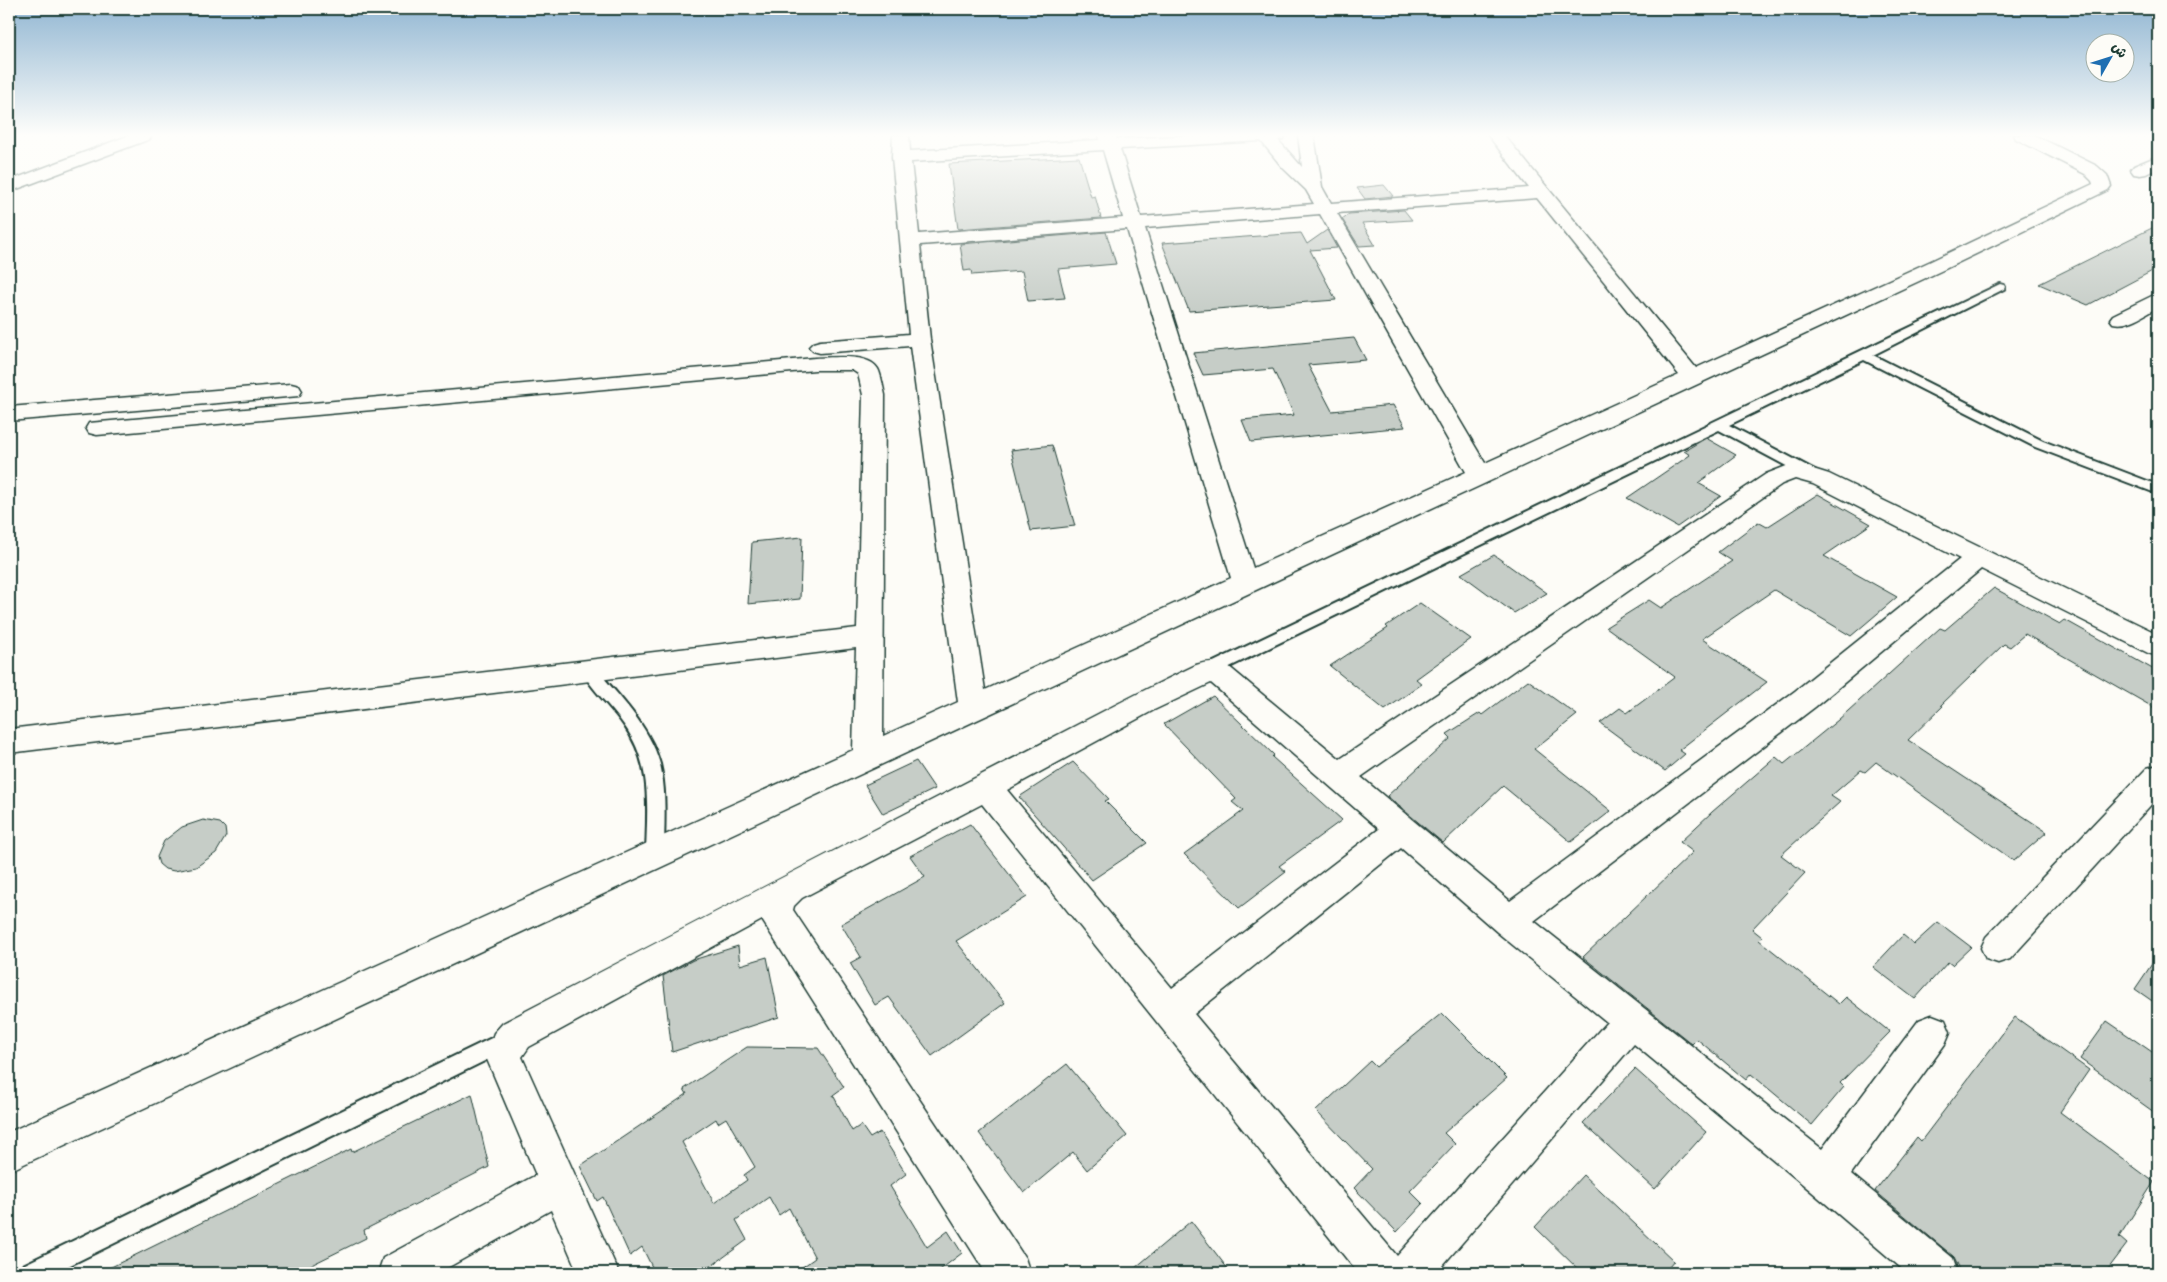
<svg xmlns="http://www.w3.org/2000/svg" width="2167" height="1282" font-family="Kalam,'Playpen Sans Arabic',sans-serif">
<rect width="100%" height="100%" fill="#fdfcf7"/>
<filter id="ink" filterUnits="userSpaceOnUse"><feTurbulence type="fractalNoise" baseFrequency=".02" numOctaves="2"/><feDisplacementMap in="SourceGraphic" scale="10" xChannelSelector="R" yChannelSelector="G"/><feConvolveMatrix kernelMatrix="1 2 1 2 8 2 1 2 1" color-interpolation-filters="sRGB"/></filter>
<g filter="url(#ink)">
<g fill="#c6cdc7" stroke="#1f3d34" fill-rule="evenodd">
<path d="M1079,157L1091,197L1095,196L1101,218L958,229L949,164Z"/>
<path d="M1384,185L1393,196L1365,199L1357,188Z"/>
<path d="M1404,210L1412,220L1362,223L1375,245L1359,246L1342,219L1349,214Z"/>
<path d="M2158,225V268L2088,305L2039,284Z"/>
<path d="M1327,230L1337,248L1310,250L1336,300L1189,311L1162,243L1301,233L1307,244Z"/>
<path d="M1106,232L1116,264L1058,269L1065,298L1028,301L1022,271L972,275L971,270L964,271L960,244Z"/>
<path d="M1354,338L1366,360L1308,365L1332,411L1393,405L1405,427L1251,442L1242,420L1294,415L1273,369L1203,375L1193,353Z"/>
<path d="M1706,438L1736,455L1698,483L1721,496L1677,527L1627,498L1690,455L1684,451Z"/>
<path d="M1052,445L1075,526L1031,531L1011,450Z"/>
<path d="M1818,494L1871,524L1824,556L1897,597L1851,636L1774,590L1702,639L1767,682L1679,750L1685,754L1665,771L1600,723L1620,708L1627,713L1675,677L1606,627L1649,600L1661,608L1732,561L1718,552L1758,522L1767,527Z"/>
<path d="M802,537L800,599L748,604L752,542Z"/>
<path d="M1494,555L1547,593L1514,613L1461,574Z"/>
<path d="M1994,588L2060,624L2065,620L2158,672V710L2025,634L2010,647L2004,644L1941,705L1943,706L1908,740L2047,832L2014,861L1876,762L1865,772L1861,770L1831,796L1840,802L1781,855L1805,873L1752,929L1762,937L1759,940L1839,1004L1846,997L1890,1032L1840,1083L1844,1087L1812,1125L1751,1074L1746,1080L1697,1039L1692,1044L1583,957L1693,852L1680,842L1712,812L1776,757L1784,764L1838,720L1940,628L1945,630Z"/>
<path d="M1420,603L1471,639L1416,679L1422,684L1385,710L1330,666L1388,628L1386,626Z"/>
<path d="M1528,680L1577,715L1534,749L1611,811L1571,842L1503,786L1443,843L1387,796L1451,738L1447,734L1480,713L1482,715Z"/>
<path d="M1213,696L1274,755L1272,757L1342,820L1279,866L1286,872L1239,908L1184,854L1243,811L1232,802L1236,799L1164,724Z"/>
<path d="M916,761L935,789L883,814L865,785Z"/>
<path d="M1073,762L1109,799L1105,801L1147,843L1092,880L1019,797Z"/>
<path d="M203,820L220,823L225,828L226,836L216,853L196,867L174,871L165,869L159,864L157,857L164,841L182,827Z"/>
<path d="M970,824L1027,897L956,941L1005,1003L932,1056L889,997L875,1005L850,963L861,957L841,924L925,877L910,856Z"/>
<path d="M1938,922L1971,947L1952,965L1948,962L1915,999L1873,967L1903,935L1914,944Z"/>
<path d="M738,946L740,965L767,957L779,1017L672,1052L663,976L693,960Z"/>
<path d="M2158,955V1005L2135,989Z"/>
<path d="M1442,1013L1507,1078L1444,1133L1455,1144L1410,1191L1423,1204L1397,1232L1354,1188L1372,1169L1316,1111L1370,1061L1376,1067Z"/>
<path d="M2015,1017L2089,1070L2060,1112L2154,1182L2119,1237L2127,1244L2105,1273H1962L1954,1257L1875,1191L1917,1137L1921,1141Z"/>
<path d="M2107,1021L2158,1056V1115L2080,1059Z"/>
<path d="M747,1047L818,1048L844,1087L833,1095L852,1131L861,1125L870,1138L880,1132L906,1174L890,1186L927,1247L948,1231L962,1253L936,1273H794L815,1258L789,1208L779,1215L769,1197L736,1220L747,1240L702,1273H655L642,1247L630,1256L603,1197L597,1201L580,1166L687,1094L684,1089ZM726,1118L755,1167L744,1175L747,1180L714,1203L682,1142L716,1119L718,1123Z"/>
<path d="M1067,1064L1127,1136L1087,1170L1073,1152L1024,1193L979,1133Z"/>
<path d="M1635,1069L1706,1132L1655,1189L1583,1123Z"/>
<path d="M472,1094L489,1167L364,1230L366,1238L295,1273H99L351,1149L352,1152Z"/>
<path d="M1583,1175L1674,1261L1664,1273H1582L1535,1227Z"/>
<path d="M1191,1221L1231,1273H1129Z"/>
</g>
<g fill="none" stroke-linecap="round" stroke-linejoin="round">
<defs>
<g id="lane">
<path d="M2000,284L2004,285L2005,287L2004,289L1873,355L2043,441L2158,485V494L2035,447L1864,360L1729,425L1815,470L1817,473L1815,476H1805L1719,430L1211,676L1206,678L1201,676L1198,672L1201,668Z"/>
<path d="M589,664L594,666C618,696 650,726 660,764C667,793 664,825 664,855L661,860L655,862L649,860L646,855C647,807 653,766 624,725C611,706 592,690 581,670L584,666Z"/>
<path d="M508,1030L515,1032L518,1039L515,1046L54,1273H20L23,1265Z"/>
</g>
<g id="street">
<path d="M893,135H909L910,151L1100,140L1099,135H1115L1117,139L1198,135H1285L1283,139L1278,140L1302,167L1298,135H1314L1322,187L1331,203L1529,188L1488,135H1504L1696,368L1931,261L2093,184L2092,181L2085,174L2016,139L2014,135H2034L2097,166L2107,175L2111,186L2108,190L1945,269L9,1171V1132L853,750L856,648L9,753V729L857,628L863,395L858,374L852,370H815L97,435L89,433L86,428L89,423L815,358C832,358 871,352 879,371C882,379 883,387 885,395L883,736L958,702L910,346L820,353L813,351L809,347L813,343L820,341L909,334L892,157ZM1261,141L1283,168L1306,190L1314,204L1141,217L1120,149ZM1103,150L1123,218L919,234L911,162ZM1537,198L1679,375L1485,463L1337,213ZM1320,214L1466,472L1253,568L1145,228ZM1127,229L1231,578L985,690L930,339L920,245Z"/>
<path d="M2158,156V168L2146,174L2140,175L2134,174L2131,170L2134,166Z"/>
<path d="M2158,293V307C2145,314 2129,327 2113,323L2110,319L2113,315Z"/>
<path d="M291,384L299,386L302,391L299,396L9,421V407Z"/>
<path d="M1794,463L1829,474L2158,634V656L2148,653L1981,569L1815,707L1534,921L1822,1149L1919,1020L1932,1015L1945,1020L1950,1032L1945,1044L1851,1174L1953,1258L1958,1273H1907L1811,1191L1634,1044L1436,1273H1358L982,804L802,898L794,906L793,910L1025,1258L1030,1273H986L762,920L529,1047L522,1057L619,1273H578L551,1210L438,1273H378L383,1258L536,1175L486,1057L494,1033L503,1023C659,941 816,860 973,779C1048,741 1120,701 1196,665C1207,661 1216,661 1227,665L1340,759L1766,474ZM1795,479L1813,484L1960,559L1795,691L1510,901L1361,777L1782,484ZM1211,683L1379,829L1172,988L1007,790L1154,710ZM1401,848L1497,932L1607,1022L1397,1256L1194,1014Z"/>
<path d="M2158,765V797L2010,959L1998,963L1986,959L1981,948L1986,937L2147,768Z"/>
</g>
<path id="highway" d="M130,135H152L150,139L9,192V181Z"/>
</defs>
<use href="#lane" stroke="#1f3d34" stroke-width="4"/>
<use href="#street" stroke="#1f3d34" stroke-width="3"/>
<use href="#highway" stroke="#1f3d34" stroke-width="3"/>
<use href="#lane" fill="#fdfcf7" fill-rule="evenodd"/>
<use href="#street" fill="#fdfcf7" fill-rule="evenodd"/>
<use href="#highway" fill="#fdfcf7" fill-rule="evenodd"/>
</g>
</g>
<linearGradient id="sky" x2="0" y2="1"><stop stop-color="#91b6d2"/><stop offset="0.43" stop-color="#fefefb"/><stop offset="1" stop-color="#fefefb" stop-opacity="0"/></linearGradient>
<rect width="2167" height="314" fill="url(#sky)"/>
<rect width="2167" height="1282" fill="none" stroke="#fdfcf7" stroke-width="30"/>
<rect x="15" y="15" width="2137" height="1252" fill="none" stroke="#1f3d34" stroke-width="2" filter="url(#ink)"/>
<g transform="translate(2110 58) rotate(51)"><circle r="24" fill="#fdfcf7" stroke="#a4b0a9"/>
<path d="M0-4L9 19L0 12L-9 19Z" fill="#1f6fb2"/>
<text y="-8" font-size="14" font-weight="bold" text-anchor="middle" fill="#1f3d34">ش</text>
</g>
</svg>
